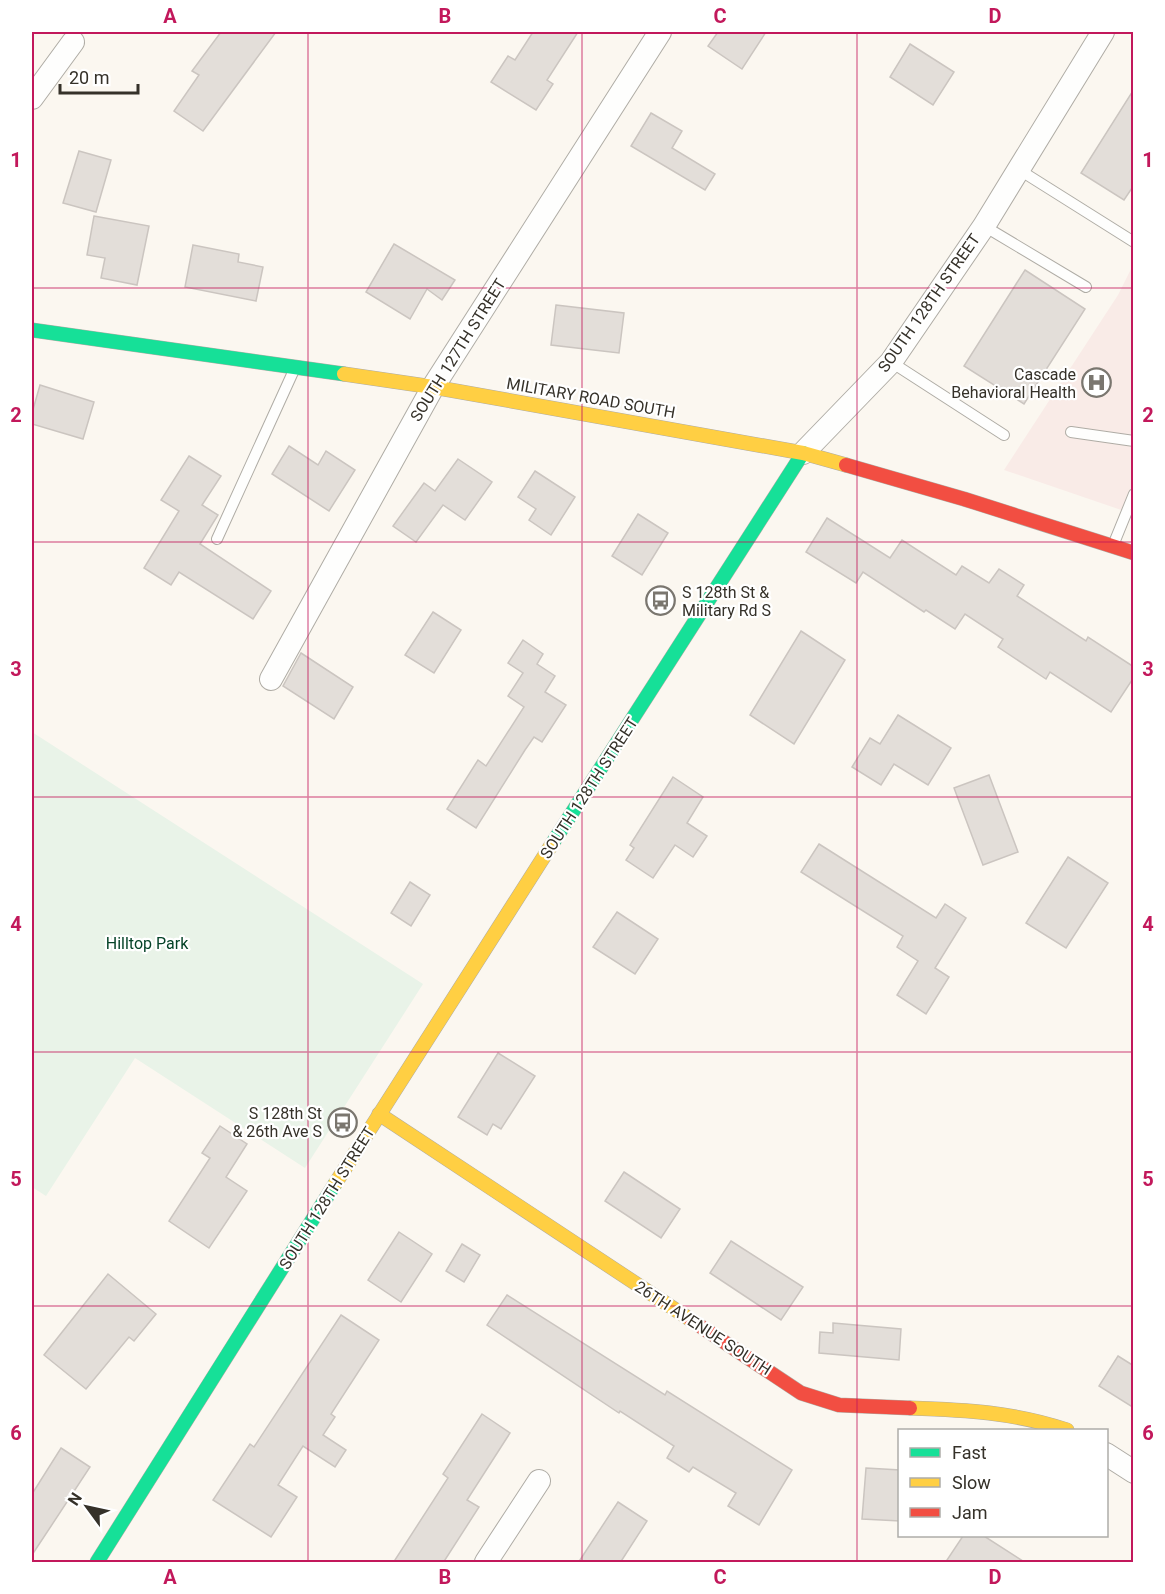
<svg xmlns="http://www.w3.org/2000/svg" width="1165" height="1594" font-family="Roboto,sans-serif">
<rect width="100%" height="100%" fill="#fbf7f0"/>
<path fill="#f9ebe7" d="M1133,265V514L1004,470L1118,295Z"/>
<path fill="#e9f3e8" d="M32,732L423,984L305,1168L135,1058L46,1196L32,1187Z"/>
<g fill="#e3ded9" stroke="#cbc5c0" stroke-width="1.5">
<path d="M221,32H276L203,131L174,111L199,75L192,71Z"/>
<path d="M533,32H578L547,80L553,84L536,110L491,82L508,56L515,60Z"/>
<path d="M718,32H766L742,69L708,46Z"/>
<path d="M910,44L954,72L933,105L890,77Z"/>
<path d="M1134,89V185L1124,200L1081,173Z"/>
<path d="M651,113L682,131L672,148L715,174L705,190L631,146Z"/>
<path d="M79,151L111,160L96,212L63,203Z"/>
<path d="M94,216L149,226L137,285L101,278L105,258L87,255Z"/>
<path d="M394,244L455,280L442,300L427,289L410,319L366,292Z"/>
<path d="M193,245L239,254L238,262L263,267L256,301L185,287Z"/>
<path d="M1025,270L1085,309L1024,404L964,366Z"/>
<path d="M556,305L624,313L619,353L551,345Z"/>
<path d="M40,385L94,402L83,439L32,424V413Z"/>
<path d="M289,446L318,465L326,451L355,470L329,511L272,474Z"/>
<path d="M189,456L221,476L202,505L218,515L200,544L271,591L253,619L179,572L171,585L144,568L179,511L161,500Z"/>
<path d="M458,459L492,482L465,520L443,505L416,542L393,526L424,483L435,491Z"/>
<path d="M535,471L575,497L551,535L529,520L536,509L518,497Z"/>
<path d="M638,514L668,533L642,575L612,556Z"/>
<path d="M827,518L890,558L902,540L956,575L962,566L989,583L999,569L1024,585L1017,596L1086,641L1088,637L1134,667V677L1111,712L1050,672L1046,679L998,647L1003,639L965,614L955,629L926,610L924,612L863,572L856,583L806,552Z"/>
<path d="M433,612L461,630L434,673L405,655Z"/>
<path d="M801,631L845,660L794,744L750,715Z"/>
<path d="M523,640L543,654L537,664L555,676L545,692L566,705L542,742L534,737L525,750L476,828L447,809L478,760L486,766L524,707L508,696L523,673L508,663Z"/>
<path d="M301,653L353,687L334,719L283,686Z"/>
<path d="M898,715L951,748L928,785L894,764L881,785L852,767L870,738L880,744Z"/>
<path d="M989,775L1018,852L983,865L954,788Z"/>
<path d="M673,777L703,797L687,823L707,836L693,857L675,845L653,878L626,860L634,848L630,845Z"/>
<path d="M819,844L936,918L945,904L966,918L935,968L949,977L926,1014L897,995L918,961L897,947L903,936L801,872Z"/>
<path d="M1068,857L1108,883L1066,948L1026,923Z"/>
<path d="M410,882L430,895L411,926L391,913Z"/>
<path d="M617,912L658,939L635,974L593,947Z"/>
<path d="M498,1053L535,1076L501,1129L493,1124L487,1135L458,1117Z"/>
<path d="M220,1126L247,1144L226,1177L247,1191L209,1248L169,1221L210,1158L202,1153Z"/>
<path d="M624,1172L680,1209L661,1238L605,1201Z"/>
<path d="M399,1232L432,1254L401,1302L368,1280Z"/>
<path d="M731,1241L803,1287L781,1320L710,1273Z"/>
<path d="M462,1244L480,1255L464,1282L446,1271Z"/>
<path d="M108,1274L156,1314L134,1341L129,1337L86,1389L44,1355Z"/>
<path d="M507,1295L665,1395L667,1391L792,1470L759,1525L728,1506L736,1493L693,1467L689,1472L667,1458L674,1446L620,1411L619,1413L487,1325Z"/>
<path d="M341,1315L379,1340L331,1414L335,1417L323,1435L346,1450L335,1467L303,1446L278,1485L297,1497L271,1537L213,1500L250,1444L254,1447Z"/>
<path d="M833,1323L901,1329L899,1360L819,1353L820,1332L833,1333Z"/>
<path d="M1118,1356L1134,1366V1408L1099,1386Z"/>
<path d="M482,1414L510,1433L467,1500L479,1507L443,1563H393L448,1478L443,1474Z"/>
<path d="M61,1448L90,1467L32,1555V1494Z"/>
<path d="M866,1468L900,1470V1521L862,1519Z"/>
<path d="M618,1502L647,1521L620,1563H578Z"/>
<path d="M963,1536H984L1026,1563H945Z"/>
</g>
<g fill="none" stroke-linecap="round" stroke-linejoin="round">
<defs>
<g id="lane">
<path d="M1018,169L1134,242"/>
<path d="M984,226L1086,287"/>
<path d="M891,362L1004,435"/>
<path d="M1071,432L1134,441"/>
<path d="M217,539L294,370"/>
<path d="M1114,543L1134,494"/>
</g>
<g id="street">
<path d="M32,98L73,42"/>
<path d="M803,453L891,362L984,226L1103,32"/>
<path d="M271,679L433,387L660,32"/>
<path d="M1106,1454L1134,1472"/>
<path d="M486,1562L539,1481"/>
</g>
<g id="fast">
<path d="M32,330L344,374"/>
<path d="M552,844L803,453"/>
<path d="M97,1562L335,1184"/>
</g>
<g id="slow">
<path d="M344,374L433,387L803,453L846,465"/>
<path d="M379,1114L691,1320"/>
<path d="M335,1184L552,844"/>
<path d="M910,1408C966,1410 1013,1412 1067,1430"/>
</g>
<g id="jam">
<path d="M846,465L964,499L1134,553"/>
<path d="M691,1320L801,1393L839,1405L910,1408"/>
</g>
</defs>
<use href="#lane" stroke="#afaca5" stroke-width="12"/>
<use href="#street" stroke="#afaca5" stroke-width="24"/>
<use href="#fast" stroke="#afaca5" stroke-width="15"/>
<use href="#slow" stroke="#afaca5" stroke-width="15"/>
<use href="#jam" stroke="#afaca5" stroke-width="15"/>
<use href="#lane" stroke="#fefefd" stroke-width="10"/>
<use href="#street" stroke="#fefefd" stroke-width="22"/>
<use href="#fast" stroke="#16e098" stroke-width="14"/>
<use href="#slow" stroke="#ffcf43" stroke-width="14"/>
<use href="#jam" stroke="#f24e42" stroke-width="14"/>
</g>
<path fill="none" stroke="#c2185b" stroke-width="1.5" stroke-opacity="0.55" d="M308,32V1562M582,32V1562M857,32V1562M32,288H1134M32,542H1134M32,797H1134M32,1052H1134M32,1306H1134"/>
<defs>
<symbol id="hospital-ring" viewBox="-11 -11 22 22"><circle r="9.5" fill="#fff" stroke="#7a766f" stroke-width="1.5"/><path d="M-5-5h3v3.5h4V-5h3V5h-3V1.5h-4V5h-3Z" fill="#7a766f"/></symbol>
<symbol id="bus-ring" viewBox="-11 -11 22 22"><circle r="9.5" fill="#fff" stroke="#7a766f" stroke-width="1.5"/><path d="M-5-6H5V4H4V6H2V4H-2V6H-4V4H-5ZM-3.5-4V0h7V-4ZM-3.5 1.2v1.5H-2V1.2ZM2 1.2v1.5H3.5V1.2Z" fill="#7a766f"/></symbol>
</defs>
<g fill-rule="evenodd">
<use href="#hospital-ring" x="1080" y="366" width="33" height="33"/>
<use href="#bus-ring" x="644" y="584" width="33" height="33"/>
<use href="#bus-ring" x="326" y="1106" width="33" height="33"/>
</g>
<g text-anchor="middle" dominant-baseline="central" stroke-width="4.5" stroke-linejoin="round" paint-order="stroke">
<g font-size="16" fill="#353129" stroke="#fff">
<text transform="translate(929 303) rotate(-55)">SOUTH 128TH STREET</text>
<text transform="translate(458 350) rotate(-58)">SOUTH 127TH STREET</text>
<text transform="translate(591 398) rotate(10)">MILITARY ROAD SOUTH</text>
<text transform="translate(589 788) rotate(-57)">SOUTH 128TH STREET</text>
<text transform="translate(327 1198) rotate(-58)">SOUTH 128TH STREET</text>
<text transform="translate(703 1328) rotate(33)">26TH AVENUE SOUTH</text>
</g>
<g font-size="16" fill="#353129" stroke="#fff" text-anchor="end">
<text x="1076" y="374">Cascade<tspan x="1076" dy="18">Behavioral Health</tspan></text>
<text x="682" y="592" text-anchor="start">S 128th St &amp;<tspan x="682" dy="18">Military Rd S</tspan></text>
<text x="322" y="1113">S 128th St<tspan x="322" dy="18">&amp; 26th Ave S</tspan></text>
</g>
<g font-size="16" fill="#054328" stroke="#fff">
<text x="147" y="943">Hilltop Park</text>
</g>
</g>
<rect width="1165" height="1594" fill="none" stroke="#ffffff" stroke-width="66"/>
<rect x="898" y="1429" width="210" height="108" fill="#ffffff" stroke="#aeada9" stroke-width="1.5"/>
<rect x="910" y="1448" width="30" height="9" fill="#16e098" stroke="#aeada9" stroke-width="1.5"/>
<text x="952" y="1459" font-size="18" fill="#353129">Fast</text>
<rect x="910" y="1478" width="30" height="9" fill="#ffcf43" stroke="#aeada9" stroke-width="1.5"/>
<text x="952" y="1489" font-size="18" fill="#353129">Slow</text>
<rect x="910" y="1508" width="30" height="9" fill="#f24e42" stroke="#aeada9" stroke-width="1.5"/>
<text x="952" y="1519" font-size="18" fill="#353129">Jam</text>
<g transform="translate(87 1507) rotate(303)" stroke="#ffffff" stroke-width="4.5" paint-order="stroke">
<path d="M0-4.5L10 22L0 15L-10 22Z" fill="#353129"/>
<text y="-9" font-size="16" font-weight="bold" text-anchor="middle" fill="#353129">N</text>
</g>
<path d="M60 84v9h78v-9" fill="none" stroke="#353129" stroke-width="3"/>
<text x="69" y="84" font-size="18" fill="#353129" stroke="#ffffff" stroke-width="4.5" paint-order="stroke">20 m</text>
<rect x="33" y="33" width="1099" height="1528" fill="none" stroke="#c2185b" stroke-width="2"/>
<g font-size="20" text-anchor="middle" font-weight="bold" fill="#c2185b">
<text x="170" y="23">A</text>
<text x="445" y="23">B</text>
<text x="720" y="23">C</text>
<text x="995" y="23">D</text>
<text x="16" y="167">1</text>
<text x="1148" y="167">1</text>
<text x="16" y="422">2</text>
<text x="1148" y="422">2</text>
<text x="16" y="676">3</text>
<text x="1148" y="676">3</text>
<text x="16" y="931">4</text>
<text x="1148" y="931">4</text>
<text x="16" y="1186">5</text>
<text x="1148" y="1186">5</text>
<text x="16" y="1440">6</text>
<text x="1148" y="1440">6</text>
<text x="170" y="1584">A</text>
<text x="445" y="1584">B</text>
<text x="720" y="1584">C</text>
<text x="995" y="1584">D</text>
</g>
</svg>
